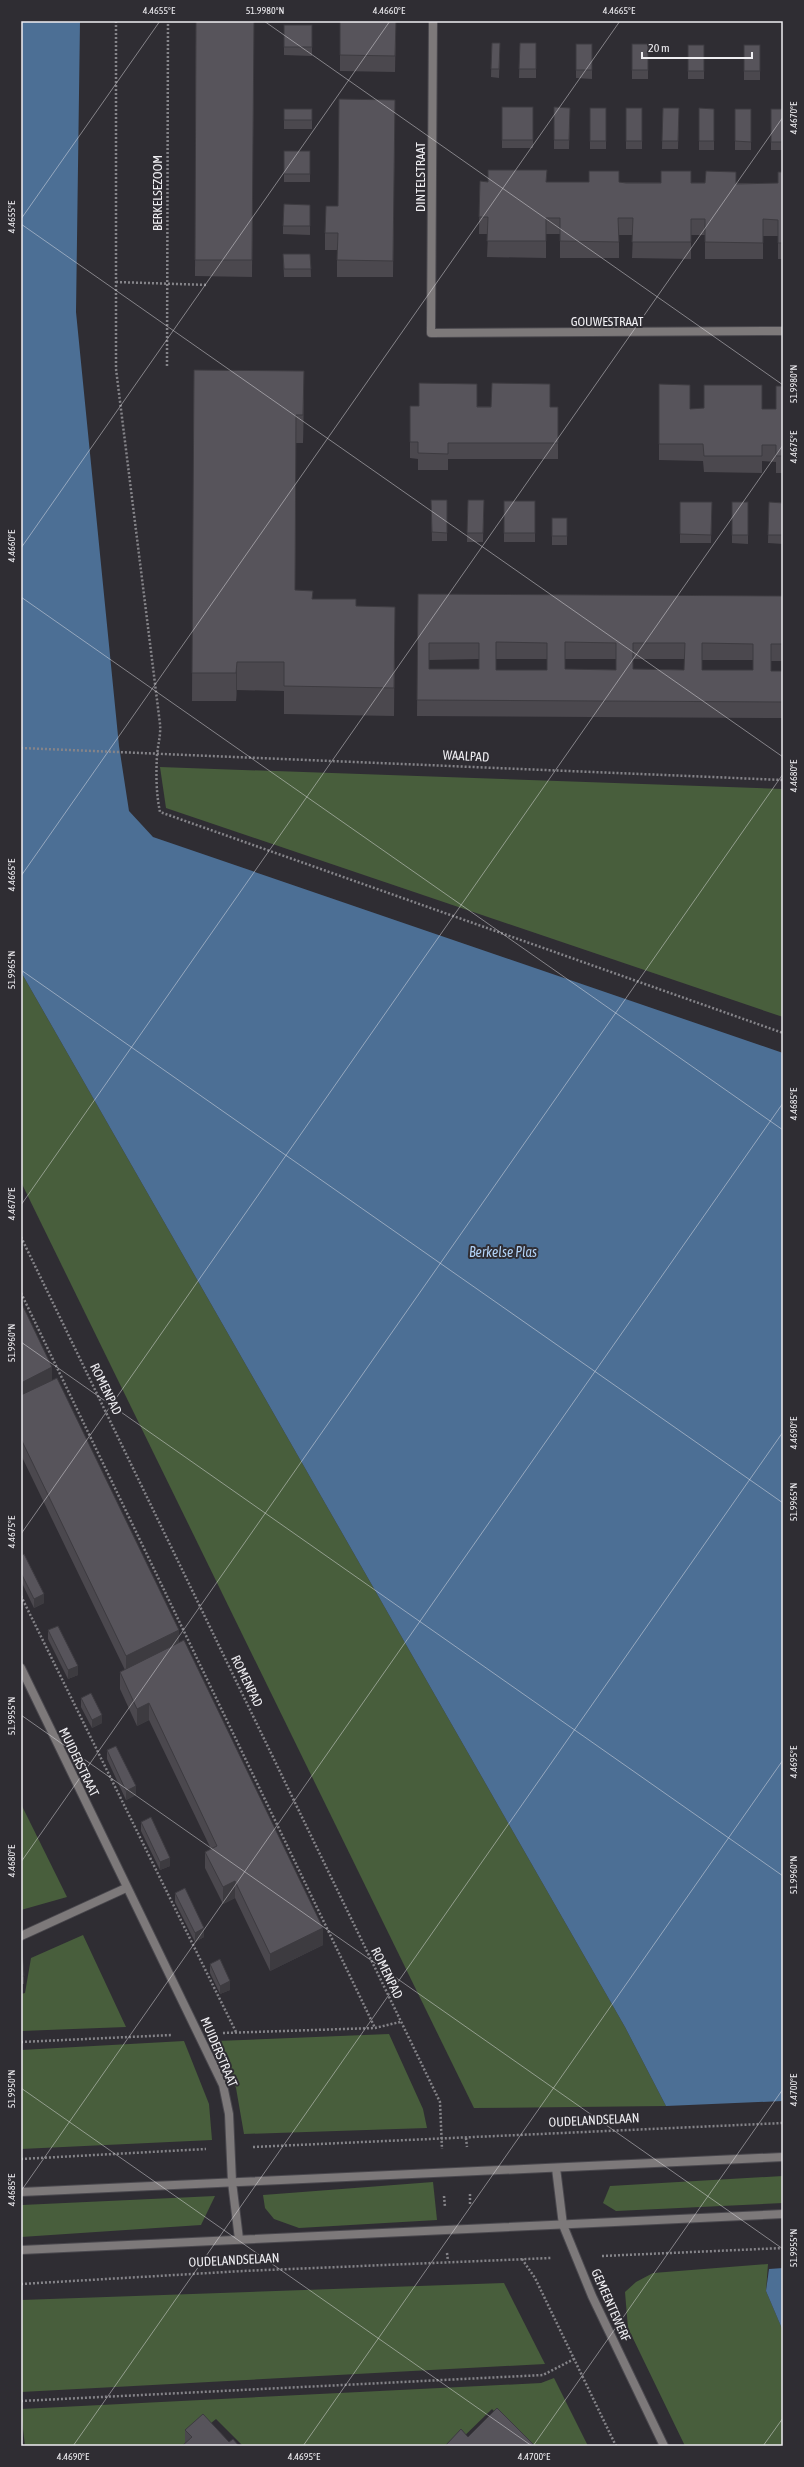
<svg xmlns="http://www.w3.org/2000/svg" width="804" height="2467" font-family="'Asap Condensed',sans-serif">
<rect width="100%" height="100%" fill="#2f2d33"/>
<g fill="#485e3c">
<path d="M160,767L783,789V1017L166,808Z"/>
<path d="M21,972L625,2027L666,2106L474,2108L21,1182Z"/>
<path d="M21,1804L67,1897L21,1910Z"/>
<path d="M83,1935L126,2027L21,2031V1994L25,1993L31,1958Z"/>
<path d="M389,2034L423,2109L427,2128L244,2134L236,2088L216,2041Z"/>
<path d="M184,2041L209,2104L212,2140L21,2149V2050Z"/>
<path d="M783,2176V2203L616,2211L603,2203L610,2186Z"/>
<path d="M433,2182L437,2220L299,2228L274,2219L265,2208L263,2195Z"/>
<path d="M215,2196L201,2225L21,2237L22,2205Z"/>
<path d="M768,2264L766,2291L783,2331V2446H685L628,2328L625,2292L636,2282L653,2273Z"/>
<path d="M504,2283L545,2364L21,2392V2300Z"/>
<path d="M554,2378L588,2446H528L492,2409L454,2446H243L216,2419L183,2446H25L21,2412V2409L541,2383Z"/>
</g>
<g fill="#4c6f95">
<path d="M21,21H80L76,312L119,746L129,811L153,837L783,1053V2101L666,2106L625,2027L21,972Z"/>
<path d="M783,2268V2331L766,2291L769,2269Z"/>
</g>
<g fill="none" stroke-linecap="round" stroke-linejoin="round">
<defs>
<path id="service" d="M21,1936L126,1888"/>
<g id="minor">
<path d="M433,21L431,333L783,331"/>
<path d="M21,1668L223,2085L229,2114L232,2182L239,2239"/>
</g>
<g id="tertiary">
<path d="M556,2168L563,2225L592,2296L664,2446"/>
<path d="M21,2192L783,2157"/>
<path d="M21,2250L783,2214"/>
</g>
</defs>
<use href="#service" stroke="#4a484e" stroke-width="10"/>
<use href="#minor" stroke="#4a484e" stroke-width="10"/>
<use href="#tertiary" stroke="#4a484e" stroke-width="10"/>
<g stroke="#858489" stroke-width="2.5" stroke-dasharray="2 2" stroke-linecap="butt">
<path d="M116,21V369L160,724C161,735 158,744 157,755C156,774 156,793 160,812L783,1033"/>
<path d="M116,282L208,285"/>
<path d="M167,366L168,21"/>
<path d="M21,748L783,780"/>
<path d="M21,1237L440,2102L442,2149"/>
<path d="M21,1293L375,2028"/>
<path d="M21,1596L236,2032"/>
<path d="M223,2033L375,2028L400,2022"/>
<path d="M21,2042L172,2035"/>
<path d="M466,2138L467,2147"/>
<path d="M253,2147L783,2123"/>
<path d="M21,2159L206,2149"/>
<path d="M470,2194V2205"/>
<path d="M444,2196L445,2207"/>
<path d="M447,2253L448,2261"/>
<path d="M602,2256L783,2248"/>
<path d="M522,2259L535,2278L616,2446"/>
<path d="M21,2284L243,2271L551,2258"/>
<path d="M21,2401L543,2375L574,2359"/>
</g>
<use href="#service" stroke="#7d797a" stroke-width="8"/>
<use href="#minor" stroke="#7d797a" stroke-width="8"/>
<use href="#tertiary" stroke="#7d797a" stroke-width="8"/>
</g>
<g fill="#4b484e" fill-rule="evenodd">
<path d="M196,21H254L252,277L195,276Z"/>
<path d="M340,21H396L395,72L340,71Z"/>
<path d="M284,25H312V56L284,55Z"/>
<path d="M492,43H500L499,78L491,77Z"/>
<path d="M520,43H536V78H519Z"/>
<path d="M576,44H592V79L576,78Z"/>
<rect x="632" y="44" width="16" height="35"/>
<rect x="688" y="45" width="16" height="34"/>
<rect x="744" y="45" width="16" height="35"/>
<path d="M395,100L393,277H337V250H325V233L338,206Z"/>
<rect x="502" y="107" width="31" height="41"/>
<path d="M554,107L570,108L569,149H554Z"/>
<rect x="590" y="108" width="16" height="41"/>
<rect x="626" y="108" width="16" height="41"/>
<path d="M663,108H679L678,149H662Z"/>
<path d="M699,108L714,109V150H699Z"/>
<rect x="284" y="109" width="28" height="20"/>
<rect x="735" y="109" width="16" height="41"/>
<rect x="771" y="109" width="12" height="41"/>
<rect x="284" y="151" width="26" height="31"/>
<path d="M783,172V259H778V236H763V259H705V235H691V259L632,258L633,235H619V258H560V234H546V258L487,257L488,234H479L480,181L488,182L778,183Z"/>
<path d="M310,205V235L283,234V226Z"/>
<path d="M283,254H310L311,277H284Z"/>
<path d="M194,370L304,399L303,443H296L295,590L313,599L356,606L395,607L394,716L284,714V691L237,690L236,701H192Z"/>
<path d="M659,384L690,409H776L783,386V473H776V462L762,461V473L704,472L703,461L659,460Z"/>
<path d="M410,406L558,407V459H448V470H418V459L410,458Z"/>
<path d="M431,500H447V541H432Z"/>
<path d="M468,500H484L483,542H467Z"/>
<rect x="504" y="501" width="31" height="41"/>
<path d="M680,502H712L711,543H680Z"/>
<path d="M732,502H748V544L732,543Z"/>
<path d="M769,502L783,503V544L768,543Z"/>
<rect x="552" y="518" width="15" height="27"/>
<path d="M418,594L783,596V661H771V671H783V718L417,716ZM479,659V669H429V660ZM496,659H547V670H496ZM565,659H616V670L565,669ZM633,659H685L684,670L633,669ZM702,660H753V670H702Z"/>
<path d="M21,1302L52,1380L323,1945L270,1971L235,1898L223,1904L205,1868V1852L211,1849L149,1720L137,1726L120,1689V1672L125,1670L21,1455Z"/>
<path d="M21,1556L44,1603L34,1608L21,1581Z"/>
<path d="M48,1630L78,1675L68,1679L48,1639Z"/>
<path d="M81,1698L102,1723L92,1728L81,1707Z"/>
<path d="M107,1750L136,1795L126,1800L107,1759Z"/>
<path d="M141,1822L170,1866L160,1870L141,1831Z"/>
<path d="M175,1893L204,1937L195,1942L175,1902Z"/>
<path d="M21,1949L24,1976V1984H21Z"/>
<path d="M210,1964L230,1990L220,1994L210,1973Z"/>
<path d="M185,2430L229,2442L185,2443Z"/>
</g>
<g fill="#3d3b40">
<path d="M304,371V399L303,443V415Z"/>
<path d="M237,662V690L236,701V673Z"/>
<path d="M52,1367V1384L21,1399V1383Z"/>
<path d="M44,1594V1603L34,1608V1599Z"/>
<path d="M179,1630V1647L126,1672V1656Z"/>
<path d="M78,1666V1675L68,1679V1670Z"/>
<path d="M149,1703V1720L137,1726V1709Z"/>
<path d="M102,1715V1723L92,1728V1720Z"/>
<path d="M136,1786V1795L126,1800V1791Z"/>
<path d="M170,1858V1866L160,1870V1862Z"/>
<path d="M235,1881V1898L223,1904V1887Z"/>
<path d="M204,1928V1937L195,1942V1933Z"/>
<path d="M323,1928V1945L270,1971V1954Z"/>
<path d="M230,1981V1990L220,1994V1986Z"/>
</g>
<g fill="#57545b" stroke="#3d3b40" fill-rule="evenodd">
<path d="M196,21H254L252,260H195Z"/>
<path d="M340,21H396L395,56L340,55Z"/>
<rect x="284" y="25" width="28" height="22"/>
<path d="M492,43H500L499,69H491Z"/>
<path d="M520,43H536V69H519Z"/>
<rect x="576" y="44" width="16" height="26"/>
<rect x="632" y="44" width="16" height="26"/>
<rect x="688" y="45" width="16" height="26"/>
<rect x="744" y="45" width="16" height="26"/>
<path d="M339,99L395,100L393,261L337,260L338,233H325L326,206H338Z"/>
<rect x="502" y="107" width="31" height="33"/>
<path d="M554,107L570,108L569,140H554Z"/>
<rect x="590" y="108" width="16" height="33"/>
<rect x="626" y="108" width="16" height="33"/>
<path d="M663,108H679L678,141H662Z"/>
<path d="M699,108L714,109V141H699Z"/>
<rect x="284" y="109" width="28" height="11"/>
<path d="M735,109H751V142L735,141Z"/>
<rect x="771" y="109" width="12" height="33"/>
<rect x="284" y="151" width="26" height="23"/>
<path d="M488,170H547L546,182H589V171H619V182L626,183H661V171H691V183H705L706,171L736,172V184L778,183V172H783V243H778V220L763,219V243L705,242V219H691V242H632L633,218H618L619,242L560,241V218H546V241H487L488,217H479L480,181L488,182Z"/>
<path d="M284,204L310,205V226H283Z"/>
<path d="M283,254H310L311,269H284Z"/>
<path d="M194,370L304,371L303,415H296L295,590L313,591L312,599H356V606L395,607L394,688L284,686V662H237L236,673H192Z"/>
<path d="M419,383L477,384V407H491L492,383L550,384V407H558V443H448V454L418,453V442H410V406H419Z"/>
<path d="M659,384L690,385V409L704,408V385H762V409H776V386H783V456H776V445H762V456H704L703,444H659Z"/>
<path d="M431,500H447V533L432,532Z"/>
<path d="M468,500H484L483,533H467Z"/>
<rect x="504" y="501" width="31" height="32"/>
<path d="M680,502H712L711,535L680,534Z"/>
<rect x="732" y="502" width="16" height="33"/>
<path d="M769,502L783,503V535H768Z"/>
<rect x="552" y="518" width="15" height="18"/>
<path d="M418,594L783,596V644H771V671H783V702L417,700ZM496,642L547,643V670H496ZM565,642L616,643V670L565,669ZM429,643H479V669H429ZM633,643H685L684,670L633,669ZM702,643L753,644V670H702Z"/>
<path d="M21,1302L52,1367L21,1383Z"/>
<path d="M57,1378L179,1630L126,1656L21,1439V1395Z"/>
<path d="M24,1554L44,1594L34,1599L21,1573V1556Z"/>
<path d="M58,1626L78,1666L68,1670L48,1630Z"/>
<path d="M184,1640L323,1928L270,1954L235,1881L223,1887L205,1852L217,1846L149,1703L137,1709L120,1672Z"/>
<path d="M91,1693L102,1715L92,1720L81,1698Z"/>
<path d="M116,1746L136,1786L126,1791L107,1750Z"/>
<path d="M151,1817L170,1858L160,1862L141,1822Z"/>
<path d="M185,1888L204,1928L195,1933L175,1893Z"/>
<path d="M21,1949H22L24,1976H21Z"/>
<path d="M220,1959L230,1981L220,1986L210,1964Z"/>
<path d="M497,2408L535,2446H447L446,2445L461,2429L468,2437Z"/>
<path d="M203,2414L229,2442L233,2439L239,2446H182L192,2437L185,2430Z"/>
</g>
<path fill="none" stroke="#efeef2" stroke-width="1" stroke-opacity="0.45" d="M264,21L783,385M21,219L160,21M21,224L783,757M21,548L390,21M21,597L783,1130M21,876L620,21M21,970L783,1503M21,1205L783,117M21,1342L783,1876M21,1534L783,445M21,1715L783,2249M21,1862L783,774M21,2088L532,2446M21,2191L783,1103M73,2446L783,1432M303,2446L783,1760M533,2446L783,2089M763,2446L783,2418"/>
<g text-anchor="middle" dominant-baseline="central" stroke-width="4" stroke-linejoin="round" paint-order="stroke">
<g font-size="13" fill="#efeef2" stroke="#2f2d33">
<text transform="translate(420 177) rotate(-90)">DINTELSTRAAT</text>
<text transform="translate(157 193) rotate(-90)">BERKELSEZOOM</text>
<text x="607" y="321">GOUWESTRAAT</text>
<text transform="translate(466 756) rotate(3)">WAALPAD</text>
<text transform="translate(106 1389) rotate(64)">ROMENPAD</text>
<text transform="translate(247 1681) rotate(64)">ROMENPAD</text>
<text transform="translate(79 1762) rotate(64)">MUIDERSTRAAT</text>
<text transform="translate(387 1973) rotate(64)">ROMENPAD</text>
<text transform="translate(219 2052) rotate(67)">MUIDERSTRAAT</text>
<text transform="translate(594 2120) rotate(-3)">OUDELANDSELAAN</text>
<text transform="translate(234 2260) rotate(-3)">OUDELANDSELAAN</text>
<text transform="translate(611 2305) rotate(66)">GEMEENTEWERF</text>
</g>
<g font-size="14" font-style="italic" fill="#b2d2f6" stroke="#2f2d33">
<text x="503" y="1252">Berkelse Plas</text>
</g>
</g>
<rect width="804" height="2467" fill="none" stroke="#2f2d33" stroke-width="44"/>
<path d="M642 52v6h110v-6" fill="none" stroke="#efeef2" stroke-width="2"/>
<text x="648" y="52" font-size="12" fill="#efeef2" stroke="#2f2d33" stroke-width="3" paint-order="stroke">20 m</text>
<rect x="22" y="22" width="760" height="2423" fill="none" stroke="#efeef2" stroke-width="1.5"/>
<g font-size="10" text-anchor="middle" fill="#efeef2">
<text x="159" y="14">4.4655°E</text>
<text x="265" y="14">51.9980°N</text>
<text x="389" y="14">4.4660°E</text>
<text x="619" y="14">4.4665°E</text>
<text transform="translate(793 118) rotate(-90)" y="4">4.4670°E</text>
<text transform="translate(11 217) rotate(-90)" y="4">4.4655°E</text>
<text transform="translate(793 384) rotate(-90)" y="4">51.9980°N</text>
<text transform="translate(793 447) rotate(-90)" y="4">4.4675°E</text>
<text transform="translate(11 546) rotate(-90)" y="4">4.4660°E</text>
<text transform="translate(793 776) rotate(-90)" y="4">4.4680°E</text>
<text transform="translate(11 875) rotate(-90)" y="4">4.4665°E</text>
<text transform="translate(11 970) rotate(-90)" y="4">51.9965°N</text>
<text transform="translate(793 1104) rotate(-90)" y="4">4.4685°E</text>
<text transform="translate(11 1204) rotate(-90)" y="4">4.4670°E</text>
<text transform="translate(11 1343) rotate(-90)" y="4">51.9960°N</text>
<text transform="translate(793 1433) rotate(-90)" y="4">4.4690°E</text>
<text transform="translate(793 1502) rotate(-90)" y="4">51.9965°N</text>
<text transform="translate(11 1532) rotate(-90)" y="4">4.4675°E</text>
<text transform="translate(11 1716) rotate(-90)" y="4">51.9955°N</text>
<text transform="translate(793 1762) rotate(-90)" y="4">4.4695°E</text>
<text transform="translate(11 1861) rotate(-90)" y="4">4.4680°E</text>
<text transform="translate(793 1875) rotate(-90)" y="4">51.9960°N</text>
<text transform="translate(11 2089) rotate(-90)" y="4">51.9950°N</text>
<text transform="translate(793 2090) rotate(-90)" y="4">4.4700°E</text>
<text transform="translate(11 2190) rotate(-90)" y="4">4.4685°E</text>
<text transform="translate(793 2248) rotate(-90)" y="4">51.9955°N</text>
<text x="73" y="2460">4.4690°E</text>
<text x="304" y="2460">4.4695°E</text>
<text x="534" y="2460">4.4700°E</text>
</g>
</svg>
